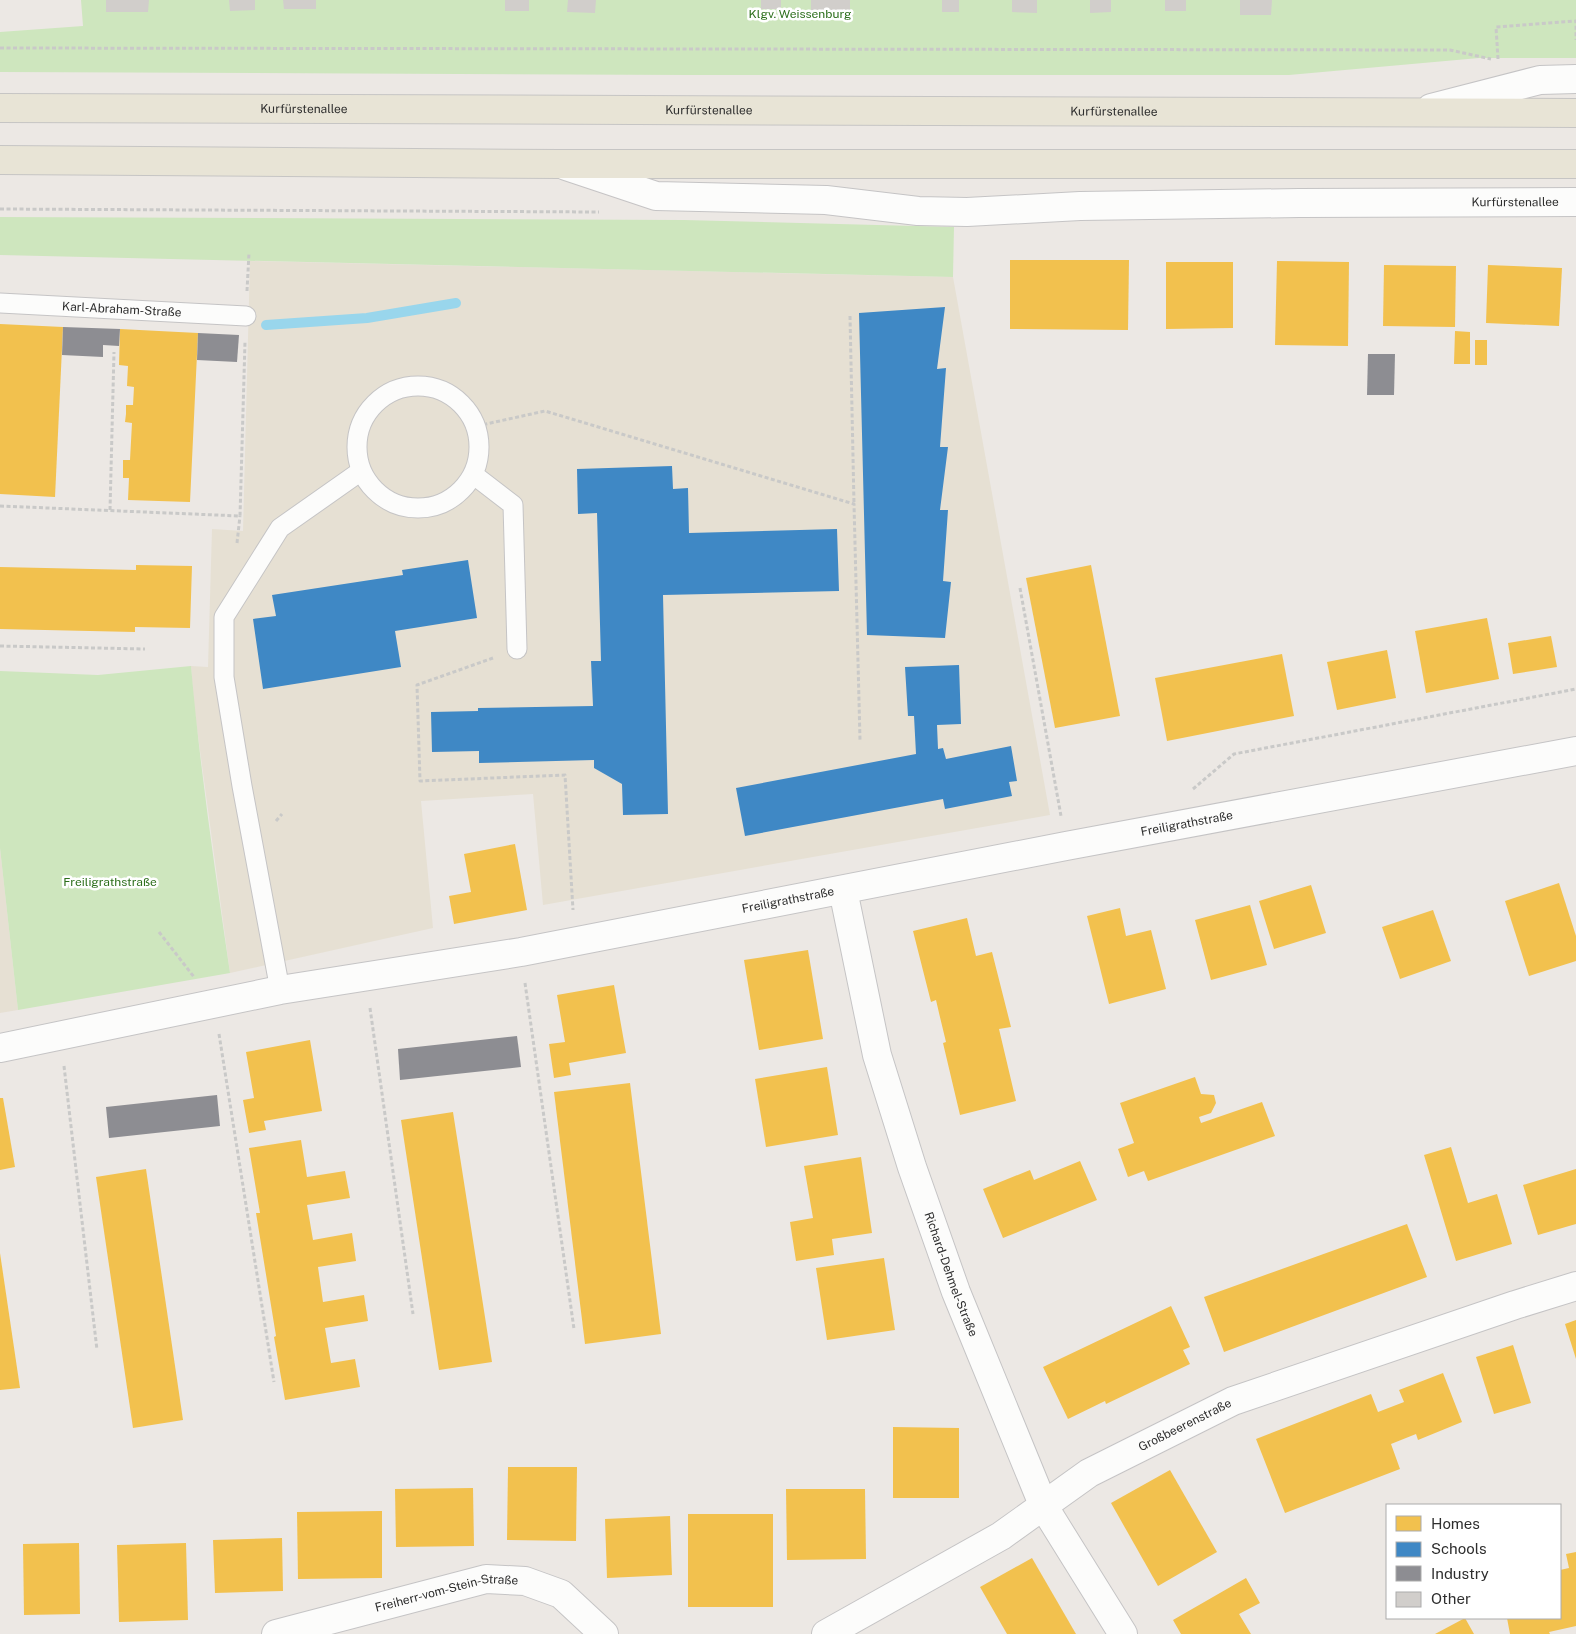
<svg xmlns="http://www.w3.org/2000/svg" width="1576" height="1634" font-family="'Public Sans',sans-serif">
<rect width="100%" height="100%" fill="#ece8e4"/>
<g fill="#e6e0d3">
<path d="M250,261L953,277L1050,815L543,905L533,794L421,801L433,928L230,973L194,706L191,666L208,667L212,529L243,531Z"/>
<path d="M0,848L18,1010L0,1013Z"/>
</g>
<g fill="#cee6be">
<path d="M81,0H1576V58H1479L1289,75H690L0,72V32L83,26Z"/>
<path d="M0,217L684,220L954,227L953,277L0,255Z"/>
<path d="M191,666C200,769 215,871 230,973L18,1010L0,848V671L98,675Z"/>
</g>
<g fill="#f2c14e">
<path d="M1010,260H1129L1128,330L1010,329Z"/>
<path d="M1277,261L1349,262L1348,346L1275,345Z"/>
<path d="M1166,262H1233V328L1166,329Z"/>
<path d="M1384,265L1456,266L1455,327L1383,326Z"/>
<path d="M1488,265L1562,268L1559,326L1486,323Z"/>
<path d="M0,324L63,327L55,497L0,494Z"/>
<path d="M120,329L198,333L190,502L128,500L129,478H123V460H130L132,423L125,422L126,414V405H133L134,387L127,386L128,366L119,365Z"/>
<path d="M1455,331L1470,332V364H1454Z"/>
<rect x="1475" y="340" width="12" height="25"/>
<path d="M136,565L192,566L190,628L135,627V632L0,629V567L136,570Z"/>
<path d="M1091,565L1120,716L1055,728L1026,578Z"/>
<path d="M1487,618L1499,679L1426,693L1415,631Z"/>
<path d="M1551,636L1557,667L1513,674L1508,643Z"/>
<path d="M1387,650L1396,698L1337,710L1327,662Z"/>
<path d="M1282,654L1294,716L1167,741L1155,678Z"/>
<path d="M515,844L527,910L454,924L449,896L471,892L464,854Z"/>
<path d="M1559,883L1576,936V961L1529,976L1505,901Z"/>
<path d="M1311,885L1326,933L1274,949L1259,901Z"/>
<path d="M1250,905L1267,965L1211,980L1195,920Z"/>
<path d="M1120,908L1126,936L1151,930L1166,989L1109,1004L1087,916Z"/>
<path d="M1433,910L1451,961L1400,979L1382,927Z"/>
<path d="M967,918L976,956L992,952L1011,1027L999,1029L1016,1101L960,1115L943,1043L946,1042L939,1013L936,1000L931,1002L913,931Z"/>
<path d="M808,950L823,1039L759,1050L744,960Z"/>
<path d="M614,985L626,1053L569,1063L571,1075L554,1078L549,1044L565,1042L557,995Z"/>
<path d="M310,1040L322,1111L264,1121L266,1130L249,1133L243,1100L254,1098L246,1052Z"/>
<path d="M827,1067L838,1135L766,1147L755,1079Z"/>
<path d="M1195,1077L1201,1094L1214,1095L1216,1103L1211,1113L1199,1117L1201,1123L1262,1102L1275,1136L1148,1181L1144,1171L1128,1177L1118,1149L1134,1143L1120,1103Z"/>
<path d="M630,1083L661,1334L585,1344L554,1092Z"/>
<path d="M0,1098H3L15,1167L0,1170Z"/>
<path d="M453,1112L492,1362L439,1370L401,1120Z"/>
<path d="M301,1140L307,1177L345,1171L350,1198L307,1205L313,1240L352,1233L356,1261L318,1267L323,1302L364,1295L368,1321L325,1328L331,1363L355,1359L360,1387L285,1400L274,1337L276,1336L256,1213H260L249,1148Z"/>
<path d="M1451,1147L1468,1203L1497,1194L1512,1244L1456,1261L1424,1155Z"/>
<path d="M861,1157L872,1233L832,1239L834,1255L796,1261L790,1222L813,1218L804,1166Z"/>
<path d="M1080,1161L1097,1200L1003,1238L983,1189L1030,1170L1034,1180Z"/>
<path d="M146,1169L183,1420L133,1428L96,1177Z"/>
<path d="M1576,1169V1224L1538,1235L1523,1185Z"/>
<path d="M1407,1224L1427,1277L1224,1352L1204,1297Z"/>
<path d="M0,1253L20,1388L0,1390Z"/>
<path d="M884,1258L895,1330L827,1340L816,1268Z"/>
<path d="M1171,1306L1190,1347L1183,1350L1190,1364L1106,1404L1105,1401L1068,1419L1043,1367Z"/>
<path d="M1576,1320V1359L1565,1324Z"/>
<path d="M1513,1345L1531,1403L1494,1414L1476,1357Z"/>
<path d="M1443,1373L1462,1422L1418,1440L1416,1434L1391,1444L1400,1469L1285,1513L1256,1439L1371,1394L1378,1412L1404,1402L1399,1390Z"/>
<path d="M893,1427L959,1428V1498H893Z"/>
<path d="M508,1467H577L576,1541L507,1540Z"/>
<path d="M1170,1470L1217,1552L1158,1586L1111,1503Z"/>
<path d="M473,1488L474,1546L396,1547L395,1489Z"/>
<path d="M786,1489H865L866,1559L787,1560Z"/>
<path d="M382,1511V1578L298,1579L297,1512Z"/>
<rect x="688" y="1514" width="85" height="93"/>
<path d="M670,1516L672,1575L607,1578L605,1519Z"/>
<path d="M282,1538L283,1591L215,1593L213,1540Z"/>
<path d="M79,1543L80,1614L24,1615L23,1544Z"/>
<path d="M186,1543L188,1620L119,1622L117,1545Z"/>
<path d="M1576,1552V1626L1549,1632L1550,1634H1510L1507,1618H1560V1570L1569,1568L1566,1554Z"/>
<path d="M1032,1558L1076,1634H1007L980,1587Z"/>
<path d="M1246,1578L1260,1603L1239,1614L1251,1634H1181L1173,1620Z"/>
<path d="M1465,1618L1474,1634H1435Z"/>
</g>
<g fill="#3f88c5">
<path d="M945,307L937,369L946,368L940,447H948L940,510H948L943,581L951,582L945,638L867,635L859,313Z"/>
<path d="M672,466L673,489L688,488L689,533L837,529L839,591L663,595L668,814L623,815L622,784L594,768V760L479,763V751L432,752L431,712L478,711V708L593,706L591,661H601L597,513L578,514L577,469Z"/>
<path d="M468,560L477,618L395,631L401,667L263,689L253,619L276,616L272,595L403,575L402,570Z"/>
<path d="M959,665L961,724L937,725L938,749L943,748L946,759L1011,746L1017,781L1009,782L1012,796L945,809L943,799L745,836L736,788L916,754L914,716H908L905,667Z"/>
</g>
<g fill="#8d8d92">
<path d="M63,327L120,329L119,346L103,345V357L62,355Z"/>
<path d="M198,333L239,335L237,362L197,360Z"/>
<path d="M1368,354H1395L1394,395H1367Z"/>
<path d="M517,1036L521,1067L400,1080L398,1049Z"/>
<path d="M217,1095L220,1126L109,1138L106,1107Z"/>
</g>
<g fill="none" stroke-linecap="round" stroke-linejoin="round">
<path stroke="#99d6ec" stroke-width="10" d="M266,325L367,318L456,303"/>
</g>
<g fill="#d1cecb">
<path d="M106,0H149L148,12H106Z"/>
<path d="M229,0H255V10L230,11Z"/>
<path d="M283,0H316V9H284Z"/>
<rect x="505" y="0" width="24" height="11"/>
<path d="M568,0H596L595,13L567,12Z"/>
<rect x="761" y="0" width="20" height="9"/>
<rect x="811" y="0" width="39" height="10"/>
<rect x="942" y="0" width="17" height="12"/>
<path d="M1012,0H1037V13L1012,12Z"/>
<path d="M1090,0H1111V12L1090,13Z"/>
<rect x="1165" y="0" width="21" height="11"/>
<path d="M1240,0H1272L1271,15H1240Z"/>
</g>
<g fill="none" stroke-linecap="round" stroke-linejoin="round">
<defs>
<g id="service">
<path id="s1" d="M0,303L246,316"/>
<circle cx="418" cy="447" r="61"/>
<path d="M474,475L513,505L517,649"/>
<path d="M280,990L242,786L224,677V617L280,528L361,471"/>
</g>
<g id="minor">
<path id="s2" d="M843,890L877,1055L912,1167L956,1292L1044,1507L1123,1634"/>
<path id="s3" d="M0,1048L280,990L521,952L1066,846L1576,751"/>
<path id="s4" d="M276,1634L486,1579L525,1581L561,1594L604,1634"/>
<path id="s5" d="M826,1634L1001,1536L1089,1473L1233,1401L1515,1305L1576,1286"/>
</g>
<g id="secondary">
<path d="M1431,108L1540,80L1576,79"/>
<path id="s6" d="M566,166L656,196L826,200L918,211L967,212L1080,206L1299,203L1576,202"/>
</g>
<g id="primary">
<path id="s7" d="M0,108L1576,113"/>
<path d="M0,160L560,164H1576"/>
</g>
</defs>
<use href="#service" stroke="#c5c4c5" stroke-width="21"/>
<use href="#minor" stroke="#c5c4c5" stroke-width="30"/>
<use href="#secondary" stroke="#c5c4c5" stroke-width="30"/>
<use href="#primary" stroke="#c6c5c4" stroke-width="30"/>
<g stroke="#c9c9c8" stroke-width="3" stroke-dasharray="4 2.5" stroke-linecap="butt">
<path d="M0,48L1450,50L1491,59"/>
<path d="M1498,59L1496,27L1576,21V40"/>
<path d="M0,209L599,212"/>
<path d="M247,291L249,253"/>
<path d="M850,316L854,504"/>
<path d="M477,426L545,411L854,504L860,740"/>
<path d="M0,506L240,516L245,342"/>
<path d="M110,510L114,352"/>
<path d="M237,543L240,516"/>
<path d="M1020,588L1061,816"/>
<path d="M0,646L145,649"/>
<path d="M493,658L417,685L420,781L565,775L573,910"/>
<path d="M1193,789L1234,754L1576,689"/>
<path d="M276,821L282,814"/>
<path d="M159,932L194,977"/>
<path d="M525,983L574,1329"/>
<path d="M370,1008L413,1314"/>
<path d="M219,1034L274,1382"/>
<path d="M64,1066L97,1350"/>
</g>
<use href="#service" stroke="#fcfcfb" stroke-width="19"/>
<use href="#minor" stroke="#fcfcfb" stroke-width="28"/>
<use href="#secondary" stroke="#fcfcfb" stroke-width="28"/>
<use href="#primary" stroke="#e8e4d6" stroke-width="28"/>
</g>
<g text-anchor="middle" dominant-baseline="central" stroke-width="5" stroke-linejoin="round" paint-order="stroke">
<g font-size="12" fill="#2c6e1b" stroke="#fff">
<text x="800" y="14">Klgv. Weissenburg</text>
<text x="110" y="882">Freiligrathstraße</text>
</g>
<g font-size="12" fill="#2e2e2e" stroke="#fff">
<text stroke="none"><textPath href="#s7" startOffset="304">Kurfürstenallee</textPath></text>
<text stroke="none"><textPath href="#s7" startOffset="709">Kurfürstenallee</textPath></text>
<text stroke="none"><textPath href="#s7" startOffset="1114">Kurfürstenallee</textPath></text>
<text stroke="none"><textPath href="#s6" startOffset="955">Kurfürstenallee</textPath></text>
<text stroke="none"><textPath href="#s1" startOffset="122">Karl-Abraham-Straße</textPath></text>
<text stroke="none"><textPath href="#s3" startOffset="1208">Freiligrathstraße</textPath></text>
<text stroke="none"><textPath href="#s3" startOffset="802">Freiligrathstraße</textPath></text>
<text stroke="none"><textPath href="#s2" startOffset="400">Richard-Dehmel-Straße</textPath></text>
<text stroke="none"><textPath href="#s5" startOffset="416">Großbeerenstraße</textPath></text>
<text stroke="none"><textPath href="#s4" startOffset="176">Freiherr-vom-Stein-Straße</textPath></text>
</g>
</g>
<rect x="1386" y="1504" width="175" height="115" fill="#ffffff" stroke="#ababab"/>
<rect x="1396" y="1516" width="25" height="15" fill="#f2c14e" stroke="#ababab"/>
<text x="1431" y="1529" font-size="15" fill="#2e2e2e">Homes</text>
<rect x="1396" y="1542" width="25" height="15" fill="#3f88c5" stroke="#ababab"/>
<text x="1431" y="1554" font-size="15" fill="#2e2e2e">Schools</text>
<rect x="1396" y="1566" width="25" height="15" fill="#8d8d92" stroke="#ababab"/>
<text x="1431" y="1579" font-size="15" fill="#2e2e2e">Industry</text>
<rect x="1396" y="1592" width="25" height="15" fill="#d1cecb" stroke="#ababab"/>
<text x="1431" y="1604" font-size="15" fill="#2e2e2e">Other</text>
</svg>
